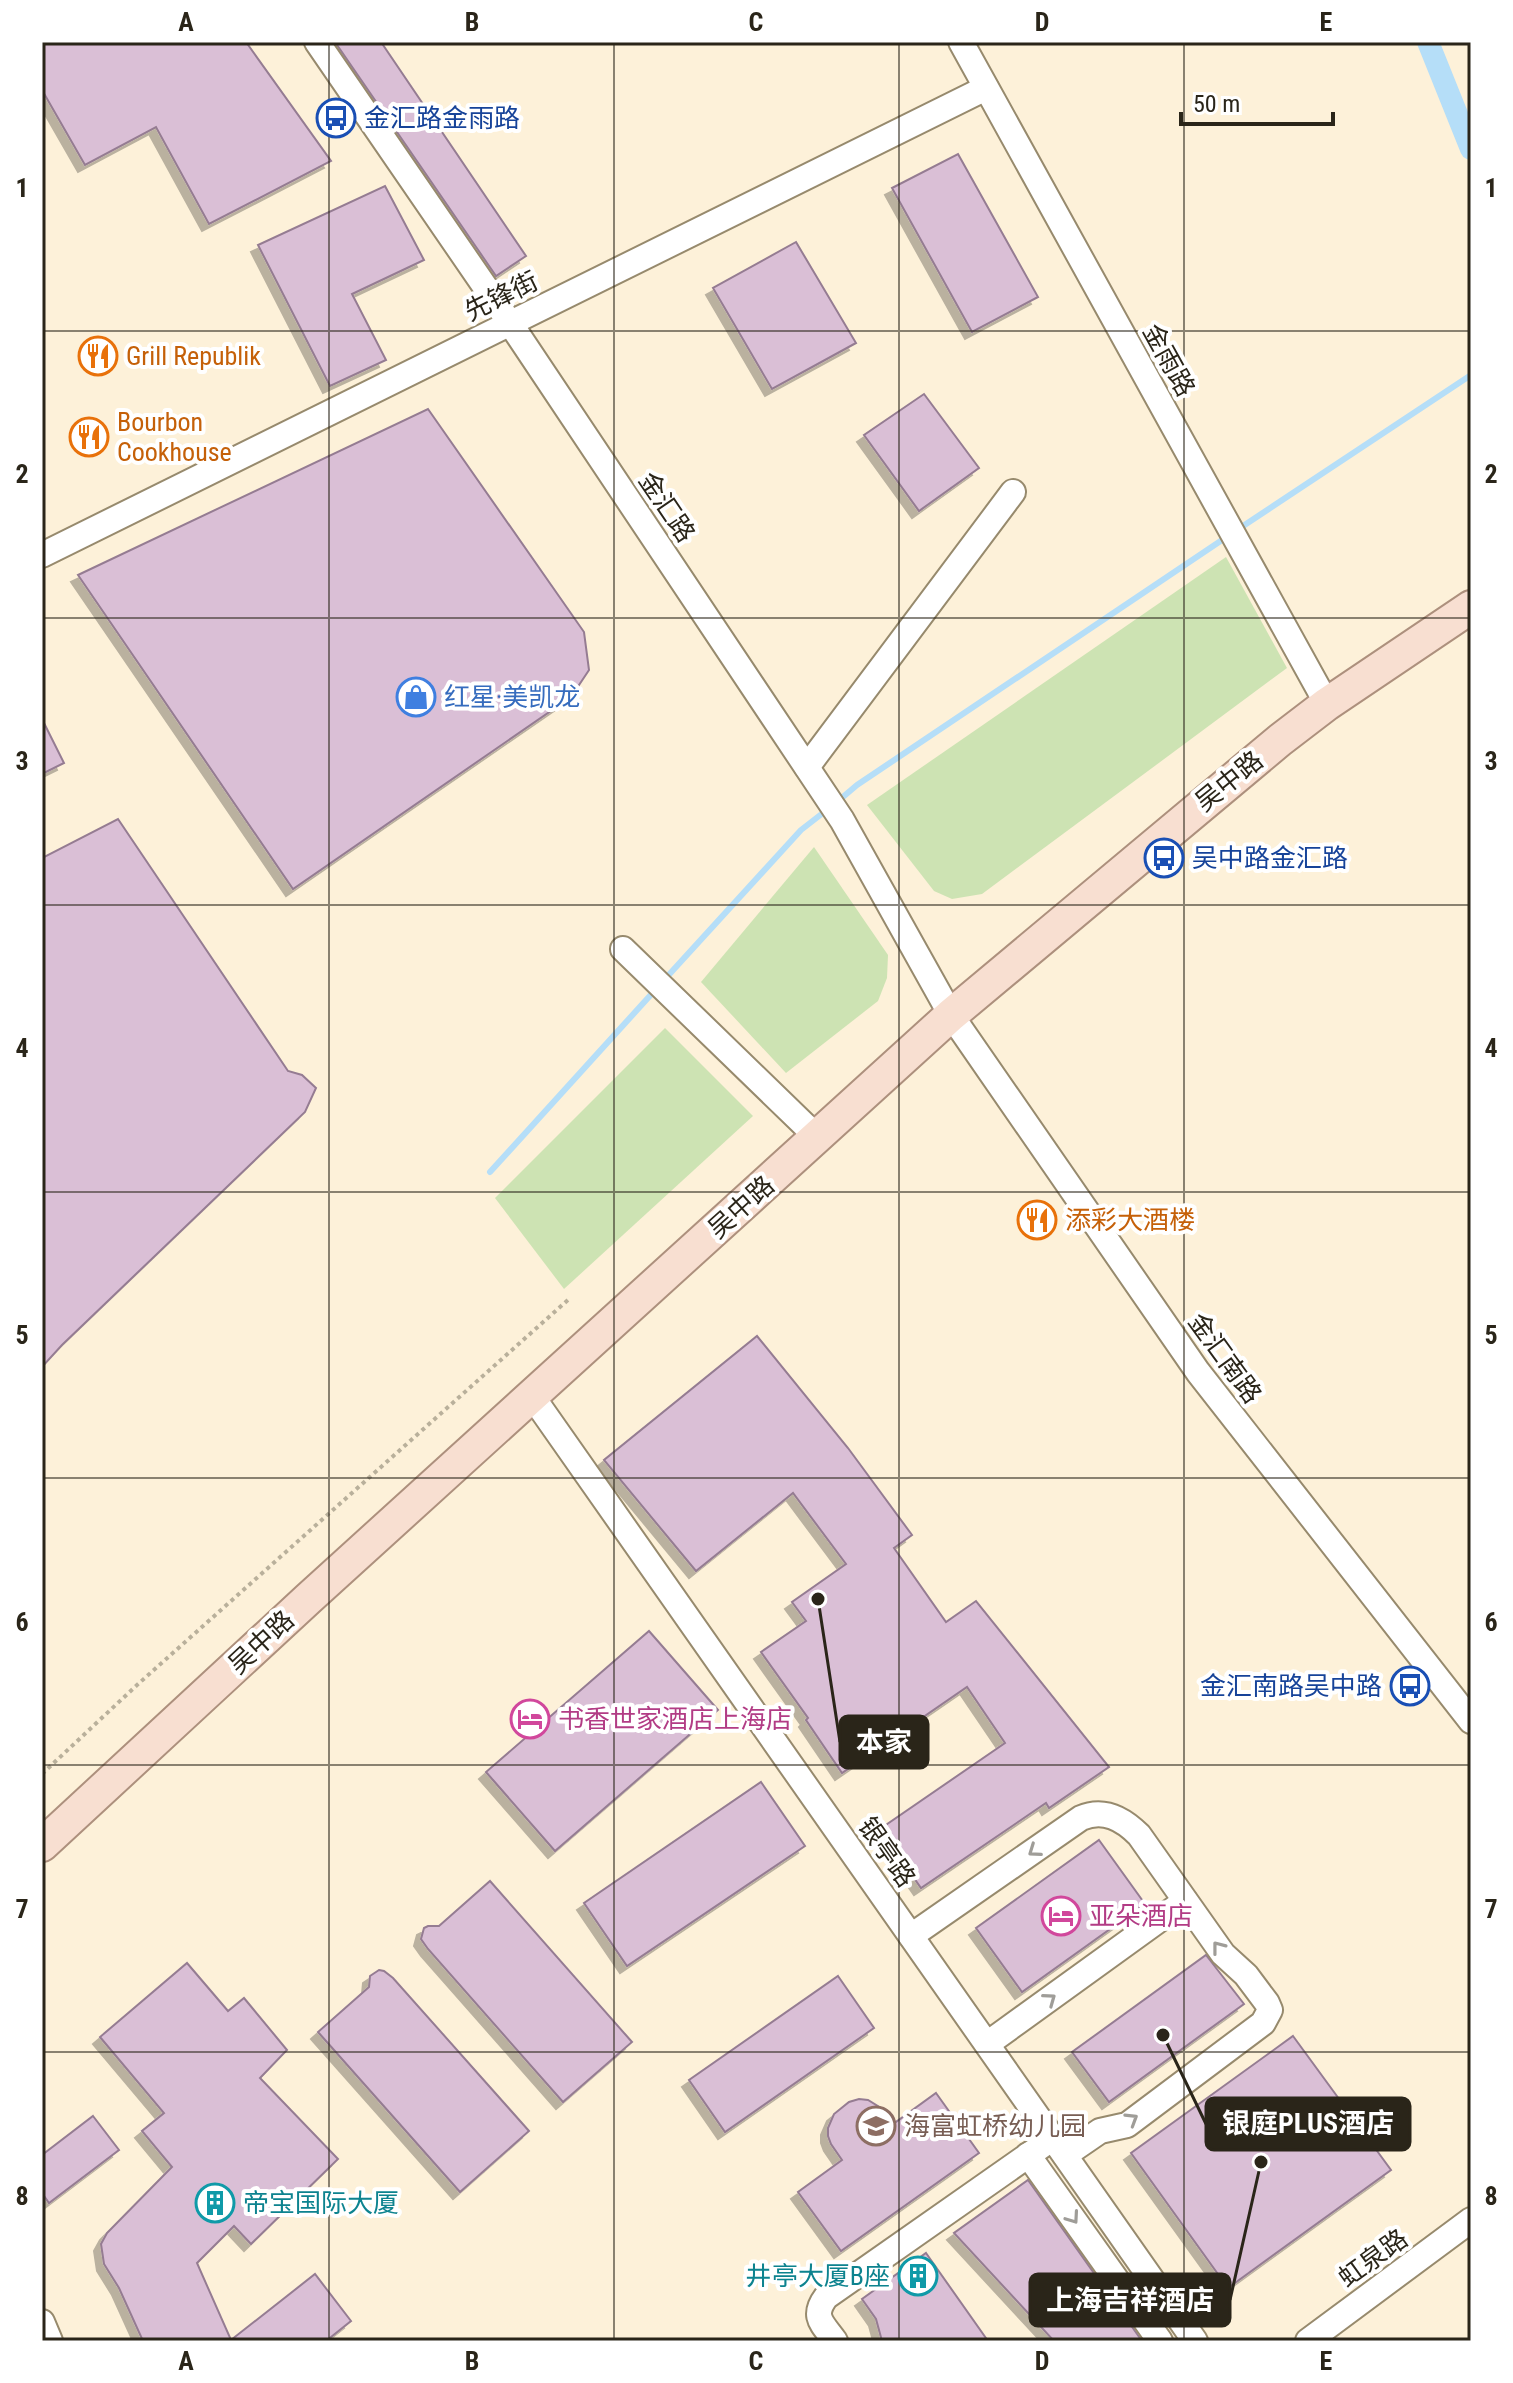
<svg xmlns="http://www.w3.org/2000/svg" width="1513" height="2383" font-family="'Roboto Condensed','Noto Sans SC',sans-serif">
<defs>
<filter id="shadow"><feDropShadow dx="-7" dy="7" stdDeviation="0" flood-color="#0004"/></filter>
</defs>
<rect width="100%" height="100%" fill="#fdf1d9"/>
<g fill="#cde3b3">
<path d="M1226,557L1287,668L982,894L952,899L934,891L867,805Z"/>
<path d="M814,847L888,955L887,978L878,1001L786,1073L701,982Z"/>
<path d="M665,1028L753,1116L564,1289L495,1198Z"/>
</g>
<g fill="none" stroke-linecap="round" stroke-linejoin="round">
<g stroke="#b5def8" stroke-width="6">
<path d="M1237,530L1471,375"/>
<path d="M837,802L857,785L1228,536"/>
<path d="M665,979L801,830L828,809"/>
<path d="M490,1172L657,988"/>
</g>
<path stroke="#b5def8" stroke-width="22" d="M1428,42L1471,149"/>
</g>
<g fill="#dabfd6" stroke="#957c92" stroke-width="2" filter="url(#shadow)">
<path d="M42,42H246L331,161L209,224L156,127L85,165L42,90Z"/>
<path d="M335,42H381L526,256L496,276Z"/>
<path d="M958,154L1038,297L972,332L892,188Z"/>
<path d="M385,186L424,260L352,294L386,360L330,386L258,245Z"/>
<path d="M796,242L856,343L772,389L713,288Z"/>
<path d="M924,394L979,468L919,511L864,435Z"/>
<path d="M428,409L584,632L589,670L571,697L293,889L78,575Z"/>
<path d="M42,719L64,763L42,774Z"/>
<path d="M118,819L288,1071L302,1075L316,1088L305,1112L62,1345L42,1367V858Z"/>
<path d="M757,1336L848,1448L912,1535L894,1548L946,1622L976,1601L1109,1767L1049,1808L1046,1803L921,1888L880,1829L1005,1743L967,1687L842,1773L806,1720L808,1718L761,1652L806,1621L792,1602L846,1564L793,1493L696,1571L604,1460Z"/>
<path d="M649,1631L718,1710L555,1851L486,1772Z"/>
<path d="M761,1782L805,1846L627,1966L584,1903Z"/>
<path d="M1099,1840L1145,1904L1022,1992L976,1928Z"/>
<path d="M490,1881L632,2042L563,2102L428,1949L421,1939L424,1928L428,1926H439Z"/>
<path d="M1206,1955L1244,2004L1109,2102L1072,2052Z"/>
<path d="M187,1963L228,2011L244,1998L287,2050L260,2078L338,2159L251,2244L234,2226L197,2263L231,2340L315,2274L351,2321L326,2341H143L119,2288L104,2264L101,2244L107,2233L172,2167L142,2131L164,2113L100,2037Z"/>
<path d="M379,1970L384,1971L393,1978L529,2131L460,2192L318,2032L369,1987L370,1976Z"/>
<path d="M838,1976L874,2028L725,2132L689,2080Z"/>
<path d="M1293,2036L1391,2170L1228,2288L1131,2153Z"/>
<path d="M936,2093L979,2153L841,2251L798,2192L842,2160L831,2144L828,2136V2128L834,2114L849,2102L859,2099L868,2100L881,2108L893,2124Z"/>
<path d="M93,2116L119,2150L49,2203L42,2193V2155Z"/>
<path d="M1028,2180L1142,2341H1054L954,2233Z"/>
<path d="M926,2253L988,2341H882L876,2319L862,2299Z"/>
</g>
<g fill="none" stroke-linecap="round" stroke-linejoin="round">
<defs>
<g id="minor">
<path d="M317,42L510,323L842,820L951,1015L1198,1372L1471,1721"/>
<path d="M961,42L1327,704"/>
<path d="M42,555L986,88"/>
<path d="M807,767L1013,492"/>
<path d="M623,949L818,1138"/>
<path d="M532,1396L1195,2341"/>
<path d="M911,1936L1081,1818C1104,1808 1123,1819 1139,1835L1223,1954L1246,1975L1267,2003L1270,2010L1263,2023L1127,2125L1100,2131L1065,2155"/>
<path d="M987,2044L1185,1901"/>
<path d="M1028,2155L1160,2341"/>
<path d="M42,2322L50,2341"/>
<path d="M835,2341C823,2324 811,2317 826,2297L1053,2138"/>
<path d="M1308,2341L1471,2220"/>
</g>
<path id="major" d="M42,1845L308,1599L951,1015L1280,740L1327,704L1471,607"/>
</defs>
<use href="#minor" stroke="#978a6d" stroke-width="28"/>
<use href="#major" stroke="#ad907d" stroke-width="36"/>
<path stroke="#b9b09b" stroke-width="4" stroke-dasharray="4 4" stroke-linecap="butt" d="M42,1774L137,1685L569,1299"/>
<use href="#minor" stroke="#fff" stroke-width="24"/>
<use href="#major" stroke="#f8dfd1" stroke-width="32"/>
</g>
<defs><path id="oneway-chevron" d="M-2-3.5L2.5 0L-2 3.5" fill="none" stroke-width="1.6" stroke-linecap="round" stroke-linejoin="round" transform="scale(2)"/></defs>
<g stroke="#9f9d98">
<use href="#oneway-chevron" transform="translate(1034 1851) rotate(145)"/>
<use href="#oneway-chevron" transform="translate(1218 1947) rotate(-128)"/>
<use href="#oneway-chevron" transform="translate(1050 1999) rotate(-36)"/>
<use href="#oneway-chevron" transform="translate(1132 2119) rotate(-32)"/>
<use href="#oneway-chevron" transform="translate(1073 2218) rotate(55)"/>
</g>
<path fill="none" stroke="#2a2519" stroke-width="2" stroke-opacity="0.55" d="M329,42V2341M614,42V2341M899,42V2341M1184,42V2341M42,331H1471M42,618H1471M42,905H1471M42,1192H1471M42,1478H1471M42,1765H1471M42,2052H1471"/>
<defs>
<symbol id="bus-ring" viewBox="-11 -11 22 22"><circle r="9.5" fill="#fff" stroke="#1a4fb4" stroke-width="1.5"/><path d="M-5-6H5V4H4V6H2V4H-2V6H-4V4H-5ZM-3.5-4V0h7V-4ZM-3.5 1.2v1.5H-2V1.2ZM2 1.2v1.5H3.5V1.2Z" fill="#1a4fb4"/></symbol>
<symbol id="restaurant-ring" viewBox="-11 -11 22 22"><circle r="9.5" fill="#fff" stroke="#e8710a" stroke-width="1.5"/><path d="M-5-6h1v4h1v-4h1v4h1v-4h1v5L-1.5 .5V6h-2V.5L-5-1ZM5-6V6H3V1.5H1.5Q1.5-4 5-6Z" fill="#e8710a"/></symbol>
<symbol id="shop-ring" viewBox="-11 -11 22 22"><circle r="9.5" fill="#fff" stroke="#3f7fe0" stroke-width="1.5"/><path d="M-5-2.5h2.3a2.7 3.5 0 0 1 5.4 0H5L5.5 6h-11ZM-1.5-2.5h3a1.5 2.3 0 0 0-3 0Z" fill="#3f7fe0"/></symbol>
<symbol id="hotel-ring" viewBox="-11 -11 22 22"><circle r="9.5" fill="#fff" stroke="#d1479c" stroke-width="1.5"/><path d="M-6-4.5h1.5V1H6V5H4.5V3h-9V5H-6ZM-4 0a1.8 1.8 0 1 1 3.6 0ZM.5 0V-2.5h3Q6-2.5 6 0Z" fill="#d1479c"/></symbol>
<symbol id="school-ring" viewBox="-11 -11 22 22"><circle r="9.5" fill="#fff" stroke="#8d6e63" stroke-width="1.5"/><path d="M0-5L7-2L0 1L-7-2ZM-4 1L0 2.5L4 1V4Q0 6-4 4Z" fill="#8d6e63"/></symbol>
<symbol id="building-ring" viewBox="-11 -11 22 22"><circle r="9.5" fill="#fff" stroke="#0f9aa8" stroke-width="1.5"/><path d="M-4-6H4V6H1V3H-1V6H-4ZM-2.5-4.3h1.7v1.8h-1.7ZM.8-4.3h1.7v1.8H.8ZM-2.5-1h1.7V.8h-1.7ZM.8-1h1.7V.8H.8Z" fill="#0f9aa8"/></symbol>
</defs>
<g fill-rule="evenodd">
<use href="#bus-ring" x="314" y="96" width="44" height="44"/>
<use href="#restaurant-ring" x="76" y="334" width="44" height="44"/>
<use href="#restaurant-ring" x="67" y="415" width="44" height="44"/>
<use href="#shop-ring" x="394" y="675" width="44" height="44"/>
<use href="#bus-ring" x="1142" y="836" width="44" height="44"/>
<use href="#restaurant-ring" x="1015" y="1198" width="44" height="44"/>
<use href="#bus-ring" x="1388" y="1664" width="44" height="44"/>
<use href="#hotel-ring" x="508" y="1697" width="44" height="44"/>
<use href="#hotel-ring" x="1039" y="1894" width="44" height="44"/>
<use href="#school-ring" x="854" y="2104" width="44" height="44"/>
<use href="#building-ring" x="193" y="2181" width="44" height="44"/>
<use href="#building-ring" x="896" y="2254" width="44" height="44"/>
</g>
<g text-anchor="middle" dominant-baseline="central" stroke-width="8" stroke-linejoin="round" paint-order="stroke">
<g font-size="26" fill="#164399" stroke="#fff" text-anchor="start">
<text x="364" y="118">金汇路金雨路</text>
<text x="1192" y="858">吴中路金汇路</text>
<text x="1382" y="1686" text-anchor="end">金汇南路吴中路</text>
</g>
<g font-size="26" fill="#2a2519" stroke="#fff">
<text transform="translate(501 296) rotate(-26)">先锋街</text>
<text transform="translate(1169 360) rotate(61)">金雨路</text>
<text transform="translate(667 507) rotate(56)">金汇路</text>
<text transform="translate(1229 781) rotate(-39)">吴中路</text>
<text transform="translate(741 1207) rotate(-42)">吴中路</text>
<text transform="translate(1225 1358) rotate(54)">金汇南路</text>
<text transform="translate(261 1642) rotate(-43)">吴中路</text>
<text transform="translate(887 1852) rotate(55)">银亭路</text>
<text transform="translate(1373 2258) rotate(-36)">虹泉路</text>
</g>
<g font-size="26" fill="#c56008" stroke="#fff" text-anchor="start">
<text x="126" y="356">Grill Republik</text>
<text x="117" y="422">Bourbon<tspan x="117" dy="30">Cookhouse</tspan></text>
<text x="1065" y="1220">添彩大酒楼</text>
</g>
<g font-size="26" fill="#366cbe" stroke="#fff" text-anchor="start">
<text x="444" y="697">红星·美凯龙</text>
</g>
<g font-size="26" fill="#b23c85" stroke="#fff" text-anchor="start">
<text x="558" y="1719">书香世家酒店上海店</text>
<text x="1089" y="1916">亚朵酒店</text>
</g>
<g font-size="26" fill="#785e54" stroke="#fff" text-anchor="start">
<text x="904" y="2126">海富虹桥幼儿园</text>
</g>
<g font-size="26" fill="#0d838f" stroke="#fff" text-anchor="start">
<text x="243" y="2203">帝宝国际大厦</text>
<text x="890" y="2276" text-anchor="end">井亭大厦B座</text>
</g>
</g>
<path fill="none" stroke="#2a2519" stroke-width="3" d="M818 1599L840 1742M1163 2035L1206 2124M1261 2162L1230 2300"/>
<g fill="#2a2519" stroke="#fff" stroke-width="3">
<circle cx="818" cy="1599" r="8"/>
<circle cx="1163" cy="2035" r="8"/>
<circle cx="1261" cy="2162" r="8"/>
</g>
<g fill="#2a2519" stroke="#2a2519" stroke-width="3">
<rect x="840" y="1716" width="88" height="52" rx="8"/>
<rect x="1206" y="2098" width="204" height="52" rx="8"/>
<rect x="1030" y="2274" width="200" height="52" rx="8"/>
</g>
<g font-size="28" text-anchor="middle" font-weight="bold" fill="#fff">
<text x="884" y="1752">本家</text>
<text x="1308" y="2133">银庭PLUS酒店</text>
<text x="1130" y="2310">上海吉祥酒店</text>
</g>
<rect width="1513" height="2383" fill="none" stroke="#ffffff" stroke-width="88"/>
<path d="M1181 112v12h152v-12" fill="none" stroke="#2a2519" stroke-width="4"/>
<text x="1193" y="112" font-size="24" fill="#2a2519" stroke="#ffffff" stroke-width="6" paint-order="stroke">50 m</text>
<rect x="44" y="44" width="1425" height="2295" fill="none" stroke="#2a2519" stroke-width="3"/>
<g font-size="26" text-anchor="middle" font-weight="bold" fill="#2a2519">
<text x="186" y="31">A</text>
<text x="472" y="31">B</text>
<text x="756" y="31">C</text>
<text x="1042" y="31">D</text>
<text x="1326" y="31">E</text>
<text x="22" y="197">1</text>
<text x="1491" y="197">1</text>
<text x="22" y="483">2</text>
<text x="1491" y="483">2</text>
<text x="22" y="770">3</text>
<text x="1491" y="770">3</text>
<text x="22" y="1057">4</text>
<text x="1491" y="1057">4</text>
<text x="22" y="1344">5</text>
<text x="1491" y="1344">5</text>
<text x="22" y="1631">6</text>
<text x="1491" y="1631">6</text>
<text x="22" y="1918">7</text>
<text x="1491" y="1918">7</text>
<text x="22" y="2205">8</text>
<text x="1491" y="2205">8</text>
<text x="186" y="2370">A</text>
<text x="472" y="2370">B</text>
<text x="756" y="2370">C</text>
<text x="1042" y="2370">D</text>
<text x="1326" y="2370">E</text>
</g>
</svg>
